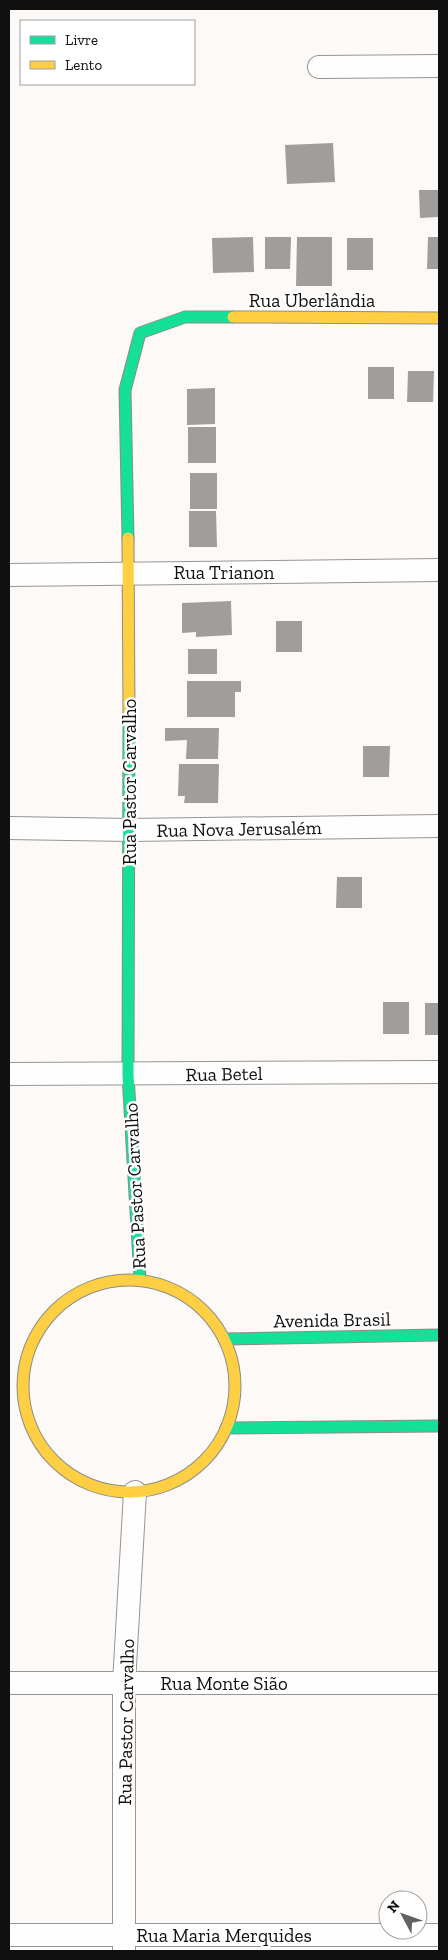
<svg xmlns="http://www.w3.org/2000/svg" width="448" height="1960" font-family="'Zilla Slab',serif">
<rect width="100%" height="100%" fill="#fcf9f6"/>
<g fill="#a09d9b">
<path d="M333,143L335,182L287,184L285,145Z"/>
<path d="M419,190H439V217L420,218Z"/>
<path d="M253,237L254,272L213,273L212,238Z"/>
<path d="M265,237H291L290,269H265Z"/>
<path d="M297,237H332V286H296Z"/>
<path d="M428,237H439V269H427Z"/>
<rect x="347" y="238" width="26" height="32"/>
<rect x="368" y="367" width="26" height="32"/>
<path d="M408,371H434L433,402H407Z"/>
<path d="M215,388V424L187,425V389Z"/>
<rect x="188" y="427" width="28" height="36"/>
<rect x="190" y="473" width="27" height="36"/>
<path d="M189,511H216L217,547H189Z"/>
<path d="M231,601L232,635L196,637V632L182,633V603Z"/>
<rect x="276" y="621" width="26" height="31"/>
<rect x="188" y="649" width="29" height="25"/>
<path d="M187,681H241V692H235V717H187Z"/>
<path d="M165,728H219L218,759H186L187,740L165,741Z"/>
<path d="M363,746H390L389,777H363Z"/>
<path d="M179,764H219L218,803H184L185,796H178Z"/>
<path d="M337,877H362V908H336Z"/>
<rect x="383" y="1002" width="26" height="32"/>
<rect x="425" y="1003" width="14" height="32"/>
</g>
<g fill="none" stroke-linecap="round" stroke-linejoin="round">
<defs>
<g id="street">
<path d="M319,67L439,66"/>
<path d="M9,575L439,570"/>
<path d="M9,828L129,830L439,826"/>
<path d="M9,1074L439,1072"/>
<path d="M9,1683H439"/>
<path d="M9,1935H439"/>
<path d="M124,1951V1683L135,1492"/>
</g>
<g id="fast">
<path d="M128,538L125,390L140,333L185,317H233"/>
<path d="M129,717L128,1075L140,1279"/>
<path d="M225,1339L439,1335"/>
<path d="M226,1428L439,1426"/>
</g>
<g id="slow">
<path d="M233,317L439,318"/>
<path d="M128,538L129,717"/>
<circle cx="129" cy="1386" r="106"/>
</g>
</defs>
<use href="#street" stroke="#969594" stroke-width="24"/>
<use href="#fast" stroke="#8d8c8a" stroke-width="13"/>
<use href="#slow" stroke="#8d8c8a" stroke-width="13"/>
<use href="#street" stroke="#fffefe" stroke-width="22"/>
<use href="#fast" stroke="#16e098" stroke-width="11"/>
<use href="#slow" stroke="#ffcf43" stroke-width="11"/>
</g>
<g text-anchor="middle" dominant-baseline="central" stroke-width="5" stroke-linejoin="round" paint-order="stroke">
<g font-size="19" fill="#101010" stroke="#fff">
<text x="312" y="300">Rua Uberlândia</text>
<text x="224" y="572">Rua Trianon</text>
<text transform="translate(129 782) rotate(-90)">Rua Pastor Carvalho</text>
<text transform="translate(239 829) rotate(-1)">Rua Nova Jerusalém</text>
<text transform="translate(224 1074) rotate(-1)">Rua Betel</text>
<text transform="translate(135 1186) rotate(-93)">Rua Pastor Carvalho</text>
<text transform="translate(332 1320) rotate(-1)">Avenida Brasil</text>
<text x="224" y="1683">Rua Monte Sião</text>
<text transform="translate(126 1722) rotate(-89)">Rua Pastor Carvalho</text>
<text x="224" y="1935">Rua Maria Merquides</text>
</g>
</g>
<rect width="448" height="1960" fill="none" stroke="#101010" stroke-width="20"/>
<rect x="20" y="20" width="175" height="65" fill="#ffffff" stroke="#9f9f9f"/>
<rect x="30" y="36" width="25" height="8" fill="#16e098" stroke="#9f9f9f"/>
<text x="65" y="45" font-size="15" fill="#101010">Livre</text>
<rect x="30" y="61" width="25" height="8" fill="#ffcf43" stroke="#9f9f9f"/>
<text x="65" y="70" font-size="15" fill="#101010">Lento</text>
<g transform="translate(403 1915) rotate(311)"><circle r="24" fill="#ffffff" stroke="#9f9f9f"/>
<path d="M0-4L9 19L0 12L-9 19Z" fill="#636260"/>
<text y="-8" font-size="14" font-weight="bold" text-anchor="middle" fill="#101010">N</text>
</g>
</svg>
